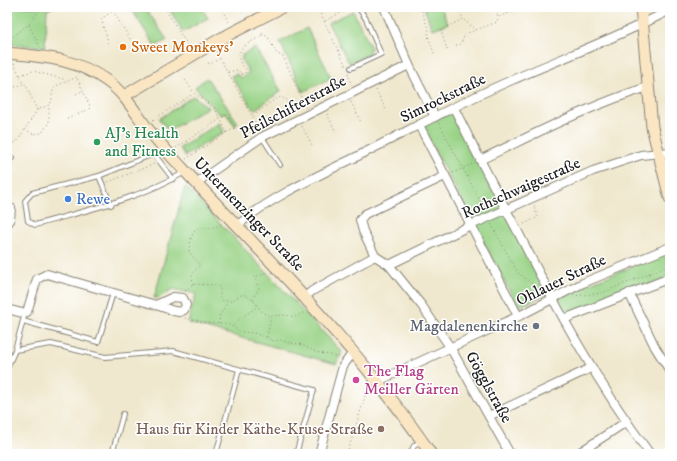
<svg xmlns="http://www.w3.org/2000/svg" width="677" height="461" font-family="'IM FELL DW Pica',serif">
<rect width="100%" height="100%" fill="#fff"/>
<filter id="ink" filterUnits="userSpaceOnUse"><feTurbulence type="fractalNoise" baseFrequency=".025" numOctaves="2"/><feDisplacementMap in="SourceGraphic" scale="8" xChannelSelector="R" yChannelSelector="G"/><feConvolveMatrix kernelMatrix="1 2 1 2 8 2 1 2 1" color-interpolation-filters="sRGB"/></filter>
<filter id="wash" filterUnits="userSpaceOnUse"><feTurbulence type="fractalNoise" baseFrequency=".012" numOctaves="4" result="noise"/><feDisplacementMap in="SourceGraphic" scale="16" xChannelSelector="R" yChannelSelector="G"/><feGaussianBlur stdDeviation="0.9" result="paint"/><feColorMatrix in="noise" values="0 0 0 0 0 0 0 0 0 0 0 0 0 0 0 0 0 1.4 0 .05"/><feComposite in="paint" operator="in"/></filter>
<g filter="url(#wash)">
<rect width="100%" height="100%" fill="#f0e8ce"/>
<g fill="#99d386" stroke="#5a7851">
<path d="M7,7H54L47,10L45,47L7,44Z"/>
<path d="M130,7H145L167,40L155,46Z"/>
<path d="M168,7H201L208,18L183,32Z"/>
<path d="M424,7H441L448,24L432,29Z"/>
<path d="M353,11L371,48L367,55L349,63L328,23Z"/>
<path d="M307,28L331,78L303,92L280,42Z"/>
<path d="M255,48L281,91L254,110L231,76L236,74L242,78L249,72L242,61V55Z"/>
<path d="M207,78L238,123L235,126L225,112L220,115L195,87Z"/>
<path d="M193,96L208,107L169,131L159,119Z"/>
<path d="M454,111L547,294L518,307L422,126Z"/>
<path d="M219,123L224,132L185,156L180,148Z"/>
<path d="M185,186L342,352L336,364L188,323L196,294L173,289L158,298H154Z"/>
<path d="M670,252V277L565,316L556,300L585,285Z"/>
</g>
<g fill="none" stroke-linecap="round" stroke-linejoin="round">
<path stroke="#51b3d0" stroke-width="2" d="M7,18L14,7"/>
</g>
</g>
<g filter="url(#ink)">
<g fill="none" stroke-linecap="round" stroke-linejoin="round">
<defs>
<g id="lane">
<path d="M351,68L381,54L366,19L358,7"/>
<path d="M262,137L280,165"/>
<path d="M163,150L99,176L32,193L25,201L28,221L35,225C87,210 139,199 185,172"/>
<path d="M154,154L173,179"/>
<path d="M7,158H12"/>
<path d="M99,176L111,205"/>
<path d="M7,227L12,221L13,207"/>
<path d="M23,321L98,342L113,293"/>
<path d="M15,350L51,344L105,357L173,351L314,390L296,454"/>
<path d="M7,368L15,350L25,313"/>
<path d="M112,454L123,414"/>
<path d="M216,454L239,370"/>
<path d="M410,454L414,446L421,441"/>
</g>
<g id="street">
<path d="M384,7L409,65L435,117"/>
<path d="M454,108C475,150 496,191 518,232C557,309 598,385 650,454"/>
<path d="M419,125L518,316"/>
<path d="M480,160C535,134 590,105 648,87"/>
<path d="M445,176L365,214L360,220L363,231L375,256L389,265L422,306L450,347L510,454"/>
<path d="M196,183L262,137L409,65"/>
<path d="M237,226C268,198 322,174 360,155C410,130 460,102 512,80C565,57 619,37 670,10"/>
<path d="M389,265L471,225L593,171L641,155L670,152"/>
<path d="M629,293L655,347L670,371"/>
<path d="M305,297L312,291L375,256"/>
<path d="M7,309L22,313L27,312L37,279L47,274L156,305L174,311L179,312L184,310L186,305L183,298L173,297L156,305"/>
<path d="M564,319L670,278"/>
<path d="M378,381L521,315L583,283L670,247"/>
<path d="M489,416L591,368"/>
<path d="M319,454L343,366L354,351"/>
<path d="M577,454L626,422"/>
</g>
<g id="secondary">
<path d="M641,7L652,127L670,198"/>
<path d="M7,53C45,57 75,58 107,81C123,92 133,109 144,124C157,141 171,156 186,172C271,263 361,350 431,454"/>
<path d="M124,96L220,39L282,7"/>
</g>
</defs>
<use href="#lane" stroke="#868275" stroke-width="6"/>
<use href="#street" stroke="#868275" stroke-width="10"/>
<use href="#secondary" stroke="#868275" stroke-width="13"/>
<g stroke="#868275" stroke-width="1" stroke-dasharray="1 3" stroke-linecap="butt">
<path d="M114,7L113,11L138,52"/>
<path d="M164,7L189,48"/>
<path d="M220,7L230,24"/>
<path d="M317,7L346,66"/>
<path d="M420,7L429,31L428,36L435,56"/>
<path d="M495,7L498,17L526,7"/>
<path d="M313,8L316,7"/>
<path d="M464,20L475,29"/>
<path d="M325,21L346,10L345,7"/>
<path d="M29,25L40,47"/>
<path d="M7,41L29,24L42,7"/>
<path d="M108,43C107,34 102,28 102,18L113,11"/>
<path d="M456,46L461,44L465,34L497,22L498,17"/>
<path d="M447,50L441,30L463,19L458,7"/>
<path d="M216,51L260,131"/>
<path d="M14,63L23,83L26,85L37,110"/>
<path d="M208,63L210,64L219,59"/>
<path d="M228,72L238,70L241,74H245L246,69C228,53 247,43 262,36L261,33L268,37L277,54L283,56L306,108"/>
<path d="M348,73L351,85"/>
<path d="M20,75L33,71L63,79L64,82"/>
<path d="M183,77L194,93L215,109L227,132L186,159"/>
<path d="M15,87L23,84"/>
<path d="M376,90L386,110"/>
<path d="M76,94L82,91"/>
<path d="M351,102L361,122"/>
<path d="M327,114L337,134"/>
<path d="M253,116C261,110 273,99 281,97L287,100"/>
<path d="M67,119L89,109L90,106L77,78"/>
<path d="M153,120L193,94"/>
<path d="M439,123L485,210"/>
<path d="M302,126L313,147"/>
<path d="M25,129L33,134L42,133L49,122V106"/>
<path d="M7,146L17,142L37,110L49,105L52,101V93L56,86L77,77V75"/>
<path d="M176,148L226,115L235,128L227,132"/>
<path d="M453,173L474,163"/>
<path d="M108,182L154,164"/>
<path d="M491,224L518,273L538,288"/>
<path d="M524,224L538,217L534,208L535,205"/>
<path d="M193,284L192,274L200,265L189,252C192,215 204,236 222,223"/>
<path d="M185,291L193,284L216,285L220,288V298L223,301H231L243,294L253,300L263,313L270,316L286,315L295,317L305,312"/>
<path d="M573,296L602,293L670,265"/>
<path d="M253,299L259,288L254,277L262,275L267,271"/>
<path d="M185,318L205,323L227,324L241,332L254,333L274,341L281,340L289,343L300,344L316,352L339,357"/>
<path d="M219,324L220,315L227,303"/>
<path d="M233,326L242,317L257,307"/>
<path d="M267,337L271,317"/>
<path d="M347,454L369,384"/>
</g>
<use href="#lane" stroke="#fff" stroke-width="4"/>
<use href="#street" stroke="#fff" stroke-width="8"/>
<use href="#secondary" stroke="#fbe6c4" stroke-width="11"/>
</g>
</g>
<circle fill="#e8710a" stroke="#fff" stroke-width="1.5" cx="123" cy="47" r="4"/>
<circle fill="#2e9e5b" stroke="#fff" stroke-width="1.5" cx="97" cy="142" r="4"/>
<circle fill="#3f7fe0" stroke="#fff" stroke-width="1.5" cx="68" cy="199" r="4"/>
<circle fill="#6b7280" stroke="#fff" stroke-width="1.5" cx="536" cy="326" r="4"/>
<circle fill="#d1479c" stroke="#fff" stroke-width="1.5" cx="356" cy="380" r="4"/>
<circle fill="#8d6e63" stroke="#fff" stroke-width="1.5" cx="381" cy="429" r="4"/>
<g text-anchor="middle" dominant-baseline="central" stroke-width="3" stroke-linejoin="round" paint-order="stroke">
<g font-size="16" fill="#c56008" stroke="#fff" text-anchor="start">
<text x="131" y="47">Sweet Monkeys'</text>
</g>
<g font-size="16" fill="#1c1c1c" stroke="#fff">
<text transform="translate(443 98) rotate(-26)">Simrockstraße</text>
<text transform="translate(293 107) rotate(-28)">Pfeilschifterstraße</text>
<text transform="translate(521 188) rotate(-24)">Rothschwaigestraße</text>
<text transform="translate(249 214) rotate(46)">Untermenzinger Straße</text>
<text transform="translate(561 280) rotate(-26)">Ohlauer Straße</text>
<text transform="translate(489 387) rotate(61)">Gögglstraße</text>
</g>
<g font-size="16" fill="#27864d" stroke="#fff" text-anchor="start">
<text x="105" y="133">AJ's Health<tspan x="105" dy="18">and Fitness</tspan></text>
</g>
<g font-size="16" fill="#366cbe" stroke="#fff" text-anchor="start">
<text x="76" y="199">Rewe</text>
</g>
<g font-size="16" fill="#5b616d" stroke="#fff" text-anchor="end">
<text x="528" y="326">Magdalenenkirche</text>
</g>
<g font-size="16" fill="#b23c85" stroke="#fff" text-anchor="start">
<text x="364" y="371">The Flag<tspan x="364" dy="18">Meiller Gärten</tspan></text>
</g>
<g font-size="16" fill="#785e54" stroke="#fff" text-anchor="end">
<text x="373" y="429">Haus für Kinder Käthe-Kruse-Straße</text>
</g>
</g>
<rect width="677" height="461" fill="none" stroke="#fff" stroke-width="24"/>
</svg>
